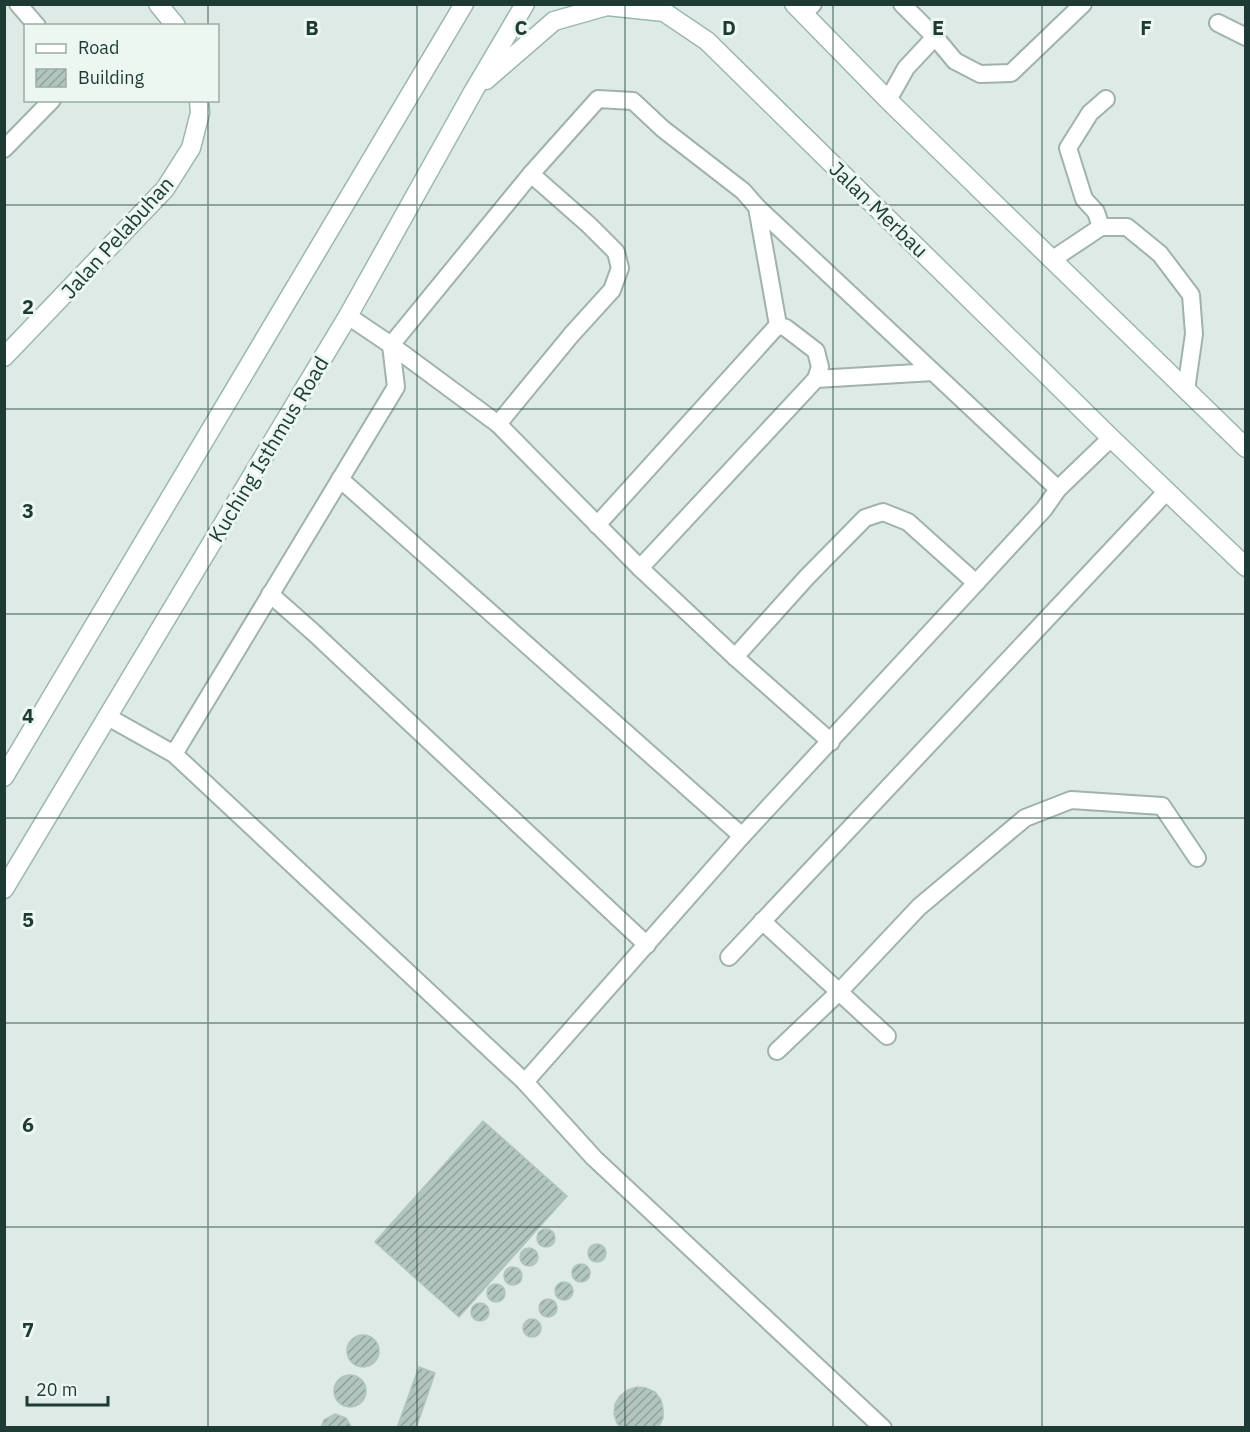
<svg xmlns="http://www.w3.org/2000/svg" width="1250" height="1432" font-family="'IBM Plex Sans',sans-serif">
<defs>
<pattern id="building-hatch" width="6" height="6" patternUnits="userSpaceOnUse" patternTransform="scale(1.5)"><rect width="6" height="6" fill="#b2c5be"/><path d="M-1 1l2-2M0 6l6-6M5 7l2-2" fill="none" stroke="#90a19b"/></pattern>
</defs>
<rect width="100%" height="100%" fill="#ddeae5"/>
<g fill="url(#building-hatch)" stroke="#afc4bc" stroke-width="1.5">
<path d="M483,1121L567,1196L459,1317L375,1242Z"/>
<circle cx="546" cy="1238" r="9"/>
<circle cx="597" cy="1253" r="9"/>
<circle cx="529" cy="1257" r="9"/>
<circle cx="581" cy="1273" r="9"/>
<circle cx="513" cy="1276" r="9"/>
<circle cx="564" cy="1291" r="9"/>
<circle cx="496" cy="1293" r="9"/>
<circle cx="548" cy="1308" r="9"/>
<circle cx="480" cy="1312" r="9"/>
<circle cx="532" cy="1328" r="9"/>
<circle cx="363" cy="1351" r="16"/>
<path d="M419,1367L435,1373L416,1428H397Z"/>
<circle cx="350" cy="1391" r="16"/>
<path d="M637,1387L646,1388L655,1392L661,1400L663,1409V1418L658,1428H621L617,1423L614,1414L615,1404L620,1396L628,1390Z"/>
<path d="M335,1414L346,1418L352,1428H321L324,1420Z"/>
</g>
<g fill="none" stroke-linecap="round" stroke-linejoin="round">
<defs>
<g id="lane">
<path d="M18,4L37,26"/>
<path d="M902,4L935,37L955,61L980,74L1011,73L1083,4"/>
<path d="M804,13L813,4"/>
<path d="M1218,23L1246,37"/>
<path d="M888,100L906,68L935,37"/>
<path d="M4,149L52,100"/>
<path d="M757,207L778,325"/>
<path d="M1101,227L1096,212L1084,199L1068,148L1090,113L1106,99"/>
<path d="M1053,259L1101,227H1127L1160,254L1191,295L1194,334L1186,390"/>
<path d="M348,316L391,345L498,424L640,568L735,657L831,742"/>
<path d="M816,379L933,372"/>
<path d="M498,424L572,334L612,290L620,268L616,252L589,225L531,174"/>
<path d="M340,479L742,836"/>
<path d="M597,525L778,325L786,328L816,351L820,367L816,379L640,568"/>
<path d="M270,594L313,632L647,945"/>
<path d="M735,657L807,577L865,518L883,512L908,522L976,583"/>
<path d="M108,717L174,754L525,1082L594,1158L883,1428"/>
<path d="M174,754L396,387L391,345L531,174L598,99L633,101L663,129L743,191L757,207L1058,489"/>
<path d="M762,921L887,1036"/>
<path d="M729,957L1167,491"/>
<path d="M777,1051L839,992L919,907L1025,818L1071,800L1162,806L1197,858"/>
<path d="M525,1082L742,836L976,583L1044,509L1058,489L1111,438"/>
</g>
<g id="secondary">
<path d="M158,4L176,26"/>
<path d="M794,4L888,100L1246,448"/>
<path d="M486,80L554,21L607,6L664,12L707,41L1111,438L1246,567"/>
<path d="M4,357L165,189L191,148L200,113L199,100"/>
<path d="M4,777L464,4"/>
<path d="M4,889L348,316L473,92L525,4"/>
</g>
</defs>
<use href="#lane" stroke="#a0b2ac" stroke-width="20"/>
<use href="#secondary" stroke="#9bb7ae" stroke-width="21"/>
<use href="#lane" stroke="#fff" stroke-width="16"/>
<use href="#secondary" stroke="#fff" stroke-width="18"/>
</g>
<path fill="none" stroke="#1d3b34" stroke-width="1.5" stroke-opacity="0.55" d="M208,4V26M417,4V1428M625,4V1428M833,4V1428M1042,4V1428M208,100V1428M4,205H1246M4,409H1246M4,614H1246M4,818H1246M4,1023H1246M4,1227H1246"/>
<g text-anchor="middle" dominant-baseline="central" stroke-width="6" stroke-linejoin="round" paint-order="stroke">
<g font-size="21" fill="#1d3b34" stroke="#edf7f2">
<text transform="translate(879 209) rotate(44)">Jalan Merbau</text>
<text transform="translate(117 237) rotate(-48)">Jalan Pelabuhan</text>
<text transform="translate(268 449) rotate(-59)">Kuching Isthmus Road</text>
</g>
</g>
<g font-size="20" text-anchor="middle" font-weight="bold" fill="#1d3b34" stroke="#edf7f2" stroke-width="6" stroke-linejoin="round" paint-order="stroke">
<text x="312" y="35">B</text>
<text x="521" y="35">C</text>
<text x="729" y="35">D</text>
<text x="938" y="35">E</text>
<text x="1146" y="35">F</text>
<text x="28" y="314">2</text>
<text x="28" y="518">3</text>
<text x="28" y="723">4</text>
<text x="28" y="927">5</text>
<text x="28" y="1132">6</text>
<text x="28" y="1337">7</text>
</g>
<rect width="1250" height="1432" fill="none" stroke="#1d3b34" stroke-width="12"/>
<rect x="24" y="24" width="195" height="78" fill="#edf7f2" stroke="#9aaca6" stroke-width="1.5"/>
<rect x="36" y="44" width="30" height="9" fill="#ffffff" stroke="#9aaca6" stroke-width="1.5"/>
<text x="78" y="54" font-size="18" fill="#1d3b34">Road</text>
<rect x="36" y="69" width="30" height="18" fill="url(#building-hatch)" stroke="#9aaca6" stroke-width="1.5"/>
<text x="78" y="84" font-size="18" fill="#1d3b34">Building</text>
<path d="M27 1396v9h81v-9" fill="none" stroke="#1d3b34" stroke-width="3"/>
<text x="36" y="1396" font-size="18" fill="#1d3b34" stroke="#edf7f2" stroke-width="4.5" paint-order="stroke">20 m</text>
</svg>
